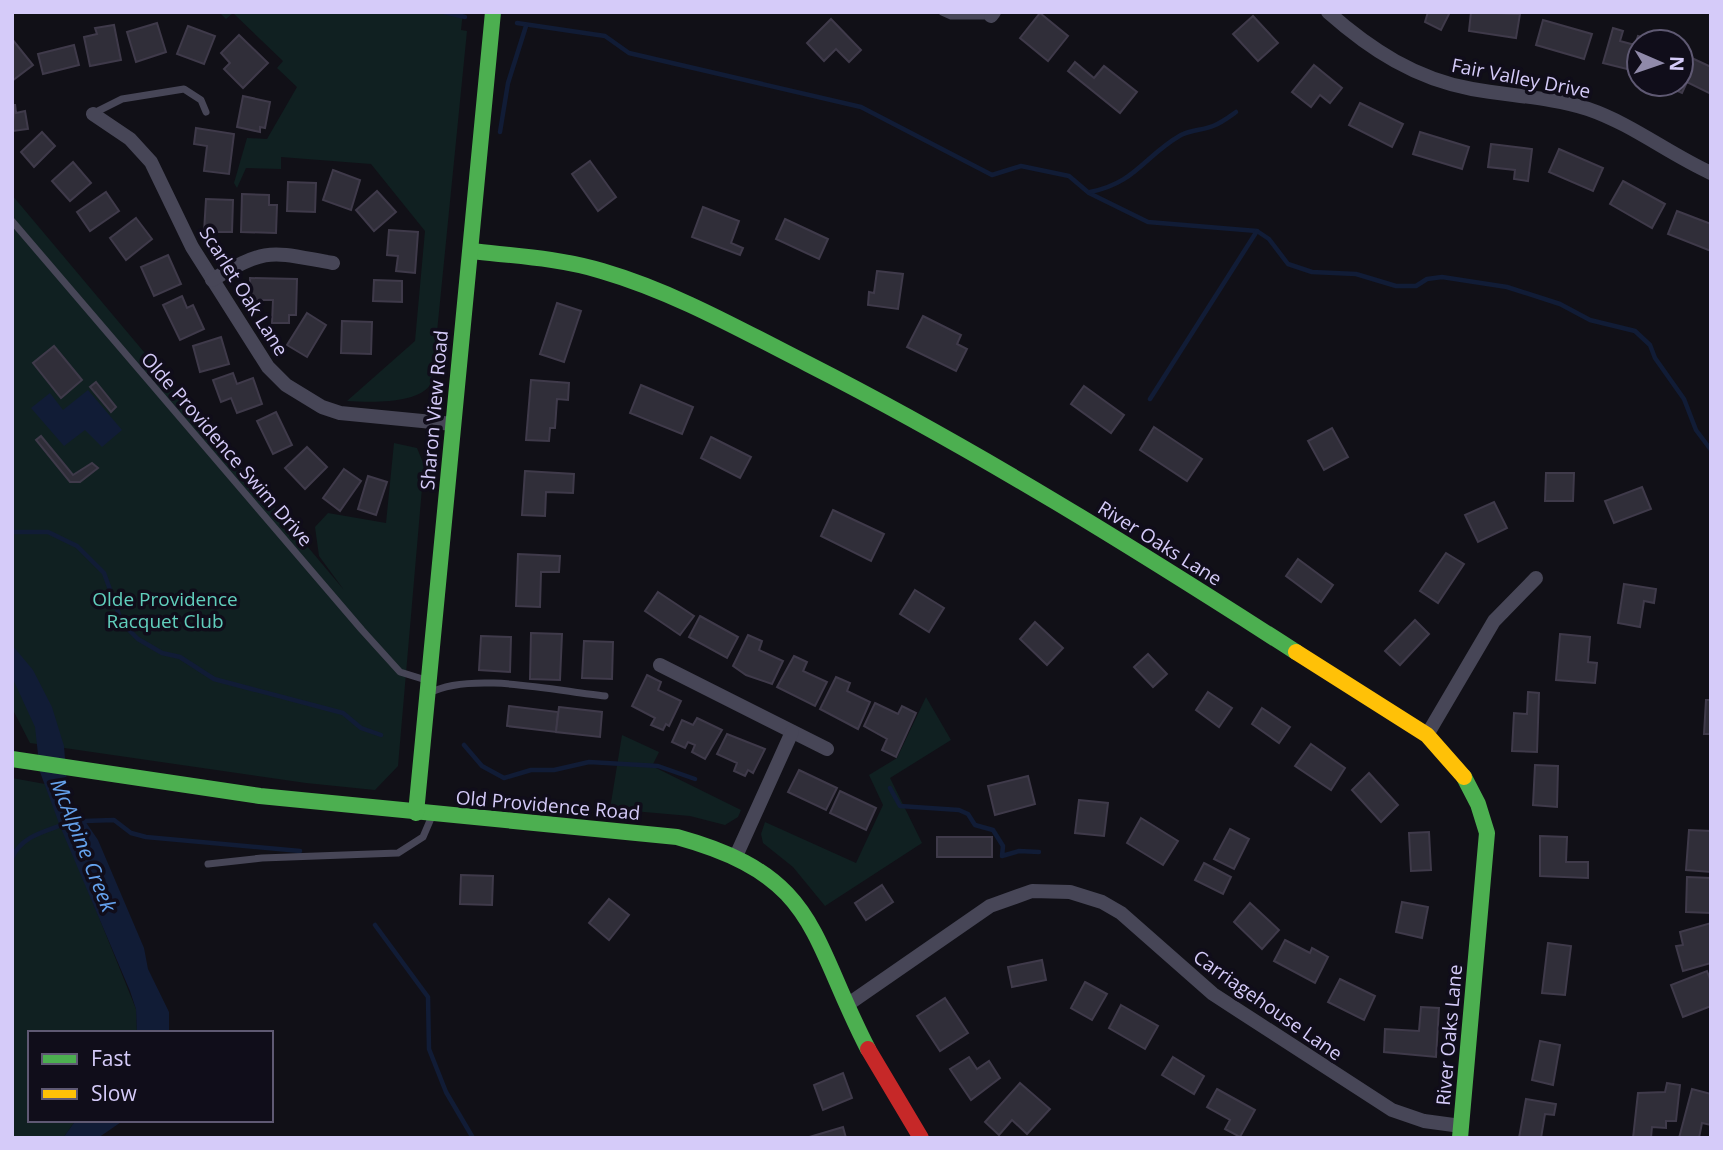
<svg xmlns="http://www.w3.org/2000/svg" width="1723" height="1150" font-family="'Open Sans',sans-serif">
<rect width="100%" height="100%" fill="#111017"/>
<g fill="#102021">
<path d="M219,12H463L461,30L467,31L432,382C420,405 371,402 347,401L415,341L425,231L371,164L281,157V169L246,168L237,188L234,183L247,138L267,139L297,87L277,68L283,61L233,13L226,19Z"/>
<path d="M12,195L344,590L319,556L315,527L328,513L386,523L394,443L417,448L424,465L398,766L375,790L306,783L30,743L12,708Z"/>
<path d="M926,697L951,740L890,778L922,843L825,906L793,867L763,843L761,834L765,822L856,863L883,805L869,775L897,758Z"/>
<path d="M622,735L659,752L652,766L741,810L738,817L725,825L690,816L610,809Z"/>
<path d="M12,778L45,784L136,1009L137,1033H30V1120H76L63,1138H12Z"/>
</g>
<g fill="#111c36">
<path d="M88,390L122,430L102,447L85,430L64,446L31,408L50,393L63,410Z"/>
<path d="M12,645L33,670L52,707L64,746L67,784L72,802L98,840L144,948L148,969L169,1012V1033H137L136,1009L130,991L60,826L40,772L35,727L12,677Z"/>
<path d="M76,1120H124L98,1138H63Z"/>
</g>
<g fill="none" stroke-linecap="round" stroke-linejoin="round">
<g stroke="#111c36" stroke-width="4.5">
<path d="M444,12L465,17"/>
<path d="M517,23L605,36L629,53L861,107L992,175L1021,166L1069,176L1089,193L1148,222L1257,231L1269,239L1288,264L1312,272L1356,274L1396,286H1416L1427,279L1442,277L1507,287L1560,304L1590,320L1635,331L1650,345L1655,358L1684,399L1696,430L1711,450"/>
<path d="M500,132L508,83L526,26"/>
<path d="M1090,192C1136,183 1144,156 1181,135C1191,130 1203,130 1213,126C1221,123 1229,117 1236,112"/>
<path d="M1150,399L1257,231"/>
<path d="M12,532H48L77,546L104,573L122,623L138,639L162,653L180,657L214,679L343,713L361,728L381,735"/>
<path d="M464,745L482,766L504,778L531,770H554L589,762L658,766L695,779"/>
<path d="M890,788L900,806L959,810L968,814L975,825L993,830L1003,846L1002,856L1019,851L1039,852"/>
<path d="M84,821L114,820L131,833L146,837L300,851"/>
<path d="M12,858C21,837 43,832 62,825"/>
<path d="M375,925L428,997L429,1049L446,1092L473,1138"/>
</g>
</g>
<g fill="#302e39" stroke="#3f3a4a" stroke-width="2">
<path d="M1428,12H1450L1441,30L1425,22Z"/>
<path d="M1471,12L1520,14L1516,38L1469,31Z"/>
<path d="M1040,13L1068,36L1048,61L1020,38Z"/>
<path d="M1253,16L1278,43L1258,61L1233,34Z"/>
<path d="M831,19L861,50L849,62L836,49L824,61L807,43Z"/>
<path d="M1543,20L1592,34L1584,59L1536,45Z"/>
<path d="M157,23L166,52L136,62L127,32Z"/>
<path d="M114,25L121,60L90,66L84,37L97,34L95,28Z"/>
<path d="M188,26L215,36L204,64L177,54Z"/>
<path d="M1613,28L1623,31L1620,41L1635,45L1638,36L1650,39L1649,42H1639V72L1603,63Z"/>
<path d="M239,35L268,63L243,88L224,69L230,63L221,53Z"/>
<path d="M12,39L33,65L12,81Z"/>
<path d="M74,45L79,65L43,74L38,54Z"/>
<path d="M1681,53L1711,67V94L1687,82L1682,93L1664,85L1681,84Z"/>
<path d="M1075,62L1094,78L1104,66L1137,92L1120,113L1068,71Z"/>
<path d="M1314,65L1342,88L1330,103L1320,95L1311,107L1292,92Z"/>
<path d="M243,96L270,102L265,128L260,127V132L237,127Z"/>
<path d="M1360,103L1403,124L1392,147L1349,125Z"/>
<path d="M15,104L16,113L25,111L28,129L12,131Z"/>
<path d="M196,128L234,134L229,174L204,171L207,146L194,144Z"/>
<path d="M42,132L55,146L34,167L21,152Z"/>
<path d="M1420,132L1469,147L1462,169L1413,154Z"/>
<path d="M1491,144L1532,149L1528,181L1514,179L1515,170L1488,167Z"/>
<path d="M1559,149L1603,168L1593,191L1549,172Z"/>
<path d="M590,161L616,197L598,211L572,174Z"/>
<path d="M73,162L91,183L70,201L52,181Z"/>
<path d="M333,170L360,180L351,210L323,200Z"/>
<path d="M1623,181L1665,204L1652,228L1610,204Z"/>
<path d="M288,182L316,183L315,212L287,211Z"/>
<path d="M377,191L396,212L374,231L356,210Z"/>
<path d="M106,192L119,211L90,231L77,212Z"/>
<path d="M242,194L269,195V205H277L276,233L241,232Z"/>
<path d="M206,199L233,200L232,232H204Z"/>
<path d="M703,207L739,221L731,243L743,248L740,255L692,237Z"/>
<path d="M1677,211L1711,224V251L1668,234Z"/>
<path d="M136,218L152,239L126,260L110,238Z"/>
<path d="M785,219L828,239L819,259L776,239Z"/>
<path d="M389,230L418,232L415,273L396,271L398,256L387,255Z"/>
<path d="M168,255L181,284L154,296L141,267Z"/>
<path d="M877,271L903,274L898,309L868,305L869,292L874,293Z"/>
<path d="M250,278L297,279L296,315H289V323H272L273,300H250Z"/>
<path d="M374,280L402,281V302L373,301Z"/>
<path d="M182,296L187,308L193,305L204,329L180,340L163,305Z"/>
<path d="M557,303L581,311L564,362L540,354Z"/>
<path d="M307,313L326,325L307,357L287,345Z"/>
<path d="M923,316L961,335L957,344L967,349L956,371L907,347Z"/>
<path d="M342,321L372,322L371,354L341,353Z"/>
<path d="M221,337L229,364L200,372L193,346Z"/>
<path d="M54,346L82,380L61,398L33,363Z"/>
<path d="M233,373L237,384L253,378L262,404L237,413L231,398L221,402L213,380Z"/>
<path d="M531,380L569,383L568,400L557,399L555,428H550L549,441L526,440Z"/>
<path d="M96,382L116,407L111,412L90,387Z"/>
<path d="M641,385L693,407L682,434L630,413Z"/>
<path d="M1084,386L1124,415L1111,433L1071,404Z"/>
<path d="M276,412L292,445L273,454L257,421Z"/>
<path d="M1154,427L1202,459L1187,481L1140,450Z"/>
<path d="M1332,428L1348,457L1324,470L1308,441Z"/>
<path d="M41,436L73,475L92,463L98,468L80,482H70L36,440Z"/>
<path d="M711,437L751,457L740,478L701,458Z"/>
<path d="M307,447L327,467L305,489L285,468Z"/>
<path d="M344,469L361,481L340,511L323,498Z"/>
<path d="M525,471L574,474L573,493L546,492L545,516L522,515Z"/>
<path d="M1546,473H1574L1573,501H1545Z"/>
<path d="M368,476L387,482L376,515L358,509Z"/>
<path d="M1642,487L1651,509L1614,523L1605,501Z"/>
<path d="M1494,502L1507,528L1478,542L1465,515Z"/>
<path d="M833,510L884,534L871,561L821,536Z"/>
<path d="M1446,553L1464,564L1438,603L1420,591Z"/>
<path d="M518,554L560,556L559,572H541L540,607L516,606Z"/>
<path d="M1298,559L1333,585L1321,602L1286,576Z"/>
<path d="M1624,584L1656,589L1654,603L1644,601L1640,627L1618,623Z"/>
<path d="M915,590L944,608L929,632L900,614Z"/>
<path d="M658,592L694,616L680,635L645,611Z"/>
<path d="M700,616L738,637L727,658L689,637Z"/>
<path d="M1415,620L1429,634L1400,665L1385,651Z"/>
<path d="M1035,622L1063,648L1047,665L1020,639Z"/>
<path d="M531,633L562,634L560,680L530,679Z"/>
<path d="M1560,634L1590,637L1588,662L1597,663L1595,683L1556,680Z"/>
<path d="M748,635L762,641L759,650L783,661L772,684L746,675L733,666Z"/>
<path d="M481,636L511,637L510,672L479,670Z"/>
<path d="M584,641L613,642L612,679L582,678Z"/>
<path d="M1148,654L1167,674L1153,687L1134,667Z"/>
<path d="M794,656L807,662L803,671L827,682L815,706L777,687Z"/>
<path d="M647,675L661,682L658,690L681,701L669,726L666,724L663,730L651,725L655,718L632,706Z"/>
<path d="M836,677L850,683L847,691L870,702L858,729L820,709Z"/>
<path d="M1208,692L1232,708L1219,727L1196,710Z"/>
<path d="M1528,692L1539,693L1537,752L1512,751L1514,713L1527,714Z"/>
<path d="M1706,700H1711V734H1704Z"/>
<path d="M875,703L898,714L902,706L916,713L896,757L882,750L887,739L864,726Z"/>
<path d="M509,706L558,712L556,732L507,726Z"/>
<path d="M559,707L602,712L600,737L556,732Z"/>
<path d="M1262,708L1290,727L1279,743L1252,724Z"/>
<path d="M697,718L722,730L705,759L692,752L695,745L688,742L685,748L672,742L682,720L693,725Z"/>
<path d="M727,734L765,749L753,773L748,770L745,776L734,771L737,763L717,754Z"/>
<path d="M1311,744L1345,768L1331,790L1295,766Z"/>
<path d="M1535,765L1558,766L1557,807L1533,805Z"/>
<path d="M799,770L837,788L826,810L788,792Z"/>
<path d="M1369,773L1398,805L1381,822L1352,790Z"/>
<path d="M1028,776L1035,804L995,815L988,786Z"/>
<path d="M840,791L876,808L866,830L830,813Z"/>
<path d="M1079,800L1108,803L1104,836L1075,833Z"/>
<path d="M1141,818L1178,841L1163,865L1127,843Z"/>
<path d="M1230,829L1249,839L1234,869L1214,859Z"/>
<path d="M1689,830L1711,831V872L1686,870Z"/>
<path d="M1429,832L1431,870L1411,871L1409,833Z"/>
<path d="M1540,836L1567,837L1566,862H1588V878L1540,876Z"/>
<rect x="937" y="837" width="55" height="20"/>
<path d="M1204,863L1231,877L1223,894L1195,880Z"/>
<path d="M461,875L493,876L492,905L460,904Z"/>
<path d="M1687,877L1711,878V913L1686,912Z"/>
<path d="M882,885L893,902L866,920L855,903Z"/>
<path d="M609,899L629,915L609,940L589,923Z"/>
<path d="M1402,902L1428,907L1422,938L1396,932Z"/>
<path d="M1250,903L1279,930L1262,949L1234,922Z"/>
<path d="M1711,923V963L1683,971L1676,946L1683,945L1680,932Z"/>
<path d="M1285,940L1310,953L1312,948L1328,957L1315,983L1274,961Z"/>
<path d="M1548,943L1571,946L1565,995L1542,993Z"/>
<path d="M1042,960L1046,980L1012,987L1008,967Z"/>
<path d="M1707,971L1711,982V1006L1683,1017L1671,985Z"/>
<path d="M1340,979L1375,996L1364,1020L1328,1002Z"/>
<path d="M1085,982L1107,994L1092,1020L1071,1008Z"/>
<path d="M945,998L968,1033L940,1051L917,1016Z"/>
<path d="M1121,1005L1158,1026L1145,1049L1109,1028Z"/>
<path d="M1421,1007L1439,1008L1436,1057L1384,1052L1385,1029L1419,1031Z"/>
<path d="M1540,1041L1560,1045L1553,1085L1532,1080Z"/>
<path d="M969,1057L977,1069L989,1061L1000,1078L971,1100L950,1069Z"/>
<path d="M1173,1057L1204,1076L1194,1094L1162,1075Z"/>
<path d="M843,1073L852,1098L823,1110L814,1085Z"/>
<path d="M1020,1083L1050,1109L1027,1134L1012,1120L999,1135L985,1122Z"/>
<path d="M1667,1083L1680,1085L1676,1121H1666V1128L1652,1127L1651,1138H1633L1638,1093L1665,1092Z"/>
<path d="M1217,1089L1255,1110L1240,1137L1225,1129L1230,1120L1207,1107Z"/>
<path d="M1692,1089L1711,1094V1125L1702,1123L1699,1138H1679Z"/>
<path d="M1526,1099L1556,1104L1554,1115L1545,1114L1541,1138H1519Z"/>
<path d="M843,1127L846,1138H806Z"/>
</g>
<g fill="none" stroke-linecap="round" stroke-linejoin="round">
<g stroke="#474657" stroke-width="7">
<path d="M942,12L951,16H991"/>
<path d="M94,113L122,99L184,89L201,100L206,112"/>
<path d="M12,221L362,630L400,672L426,680"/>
<path d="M429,693C472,671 556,691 605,696"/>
<path d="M208,864L262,858L398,853L423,837L432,816"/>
</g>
<g stroke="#474657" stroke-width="14">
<path d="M1328,12C1371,50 1416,79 1472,89C1510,96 1551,97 1588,109C1632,124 1669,154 1711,173"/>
<path d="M991,16L994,12"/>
<path d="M93,114L130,139L151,162L192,247L268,367L286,385L322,407L340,413L453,424"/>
<path d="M212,280C269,246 270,252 333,263"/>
<path d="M660,665L827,749"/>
<path d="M1427,735L1494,621L1536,578"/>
<path d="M736,856L792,732"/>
<path d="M847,1005L990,906L1032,891L1070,892L1102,902L1121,913L1213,994L1392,1110L1424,1121L1461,1126"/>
</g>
<g stroke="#4caf50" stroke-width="16">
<path d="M471,251C515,256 559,258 602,271C674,292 741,330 808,364C977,450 1137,550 1296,652"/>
<path d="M12,759L260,796L677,837C819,876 809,935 868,1049"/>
<path d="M416,813L493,12"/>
<path d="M1460,1138L1487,833L1478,804L1464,777"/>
</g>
<path stroke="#ffc107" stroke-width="16" d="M1296,652L1427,735L1464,777"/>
<path stroke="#c62828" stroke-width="16" d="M868,1049L921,1138"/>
</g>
<g text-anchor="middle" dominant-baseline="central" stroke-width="7" stroke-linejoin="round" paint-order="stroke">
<g font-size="19" fill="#d5cbf9" stroke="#100d1a">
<text transform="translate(1521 78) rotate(11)">Fair Valley Drive</text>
<text transform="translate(244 291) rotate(58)">Scarlet Oak Lane</text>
<text transform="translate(434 410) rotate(-85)">Sharon View Road</text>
<text transform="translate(227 449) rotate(49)">Olde Providence Swim Drive</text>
<text transform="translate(1160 543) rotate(32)">River Oaks Lane</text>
<text transform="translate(548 805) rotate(5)">Old Providence Road</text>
<text transform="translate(1268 1005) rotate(35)">Carriagehouse Lane</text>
<text transform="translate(1449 1035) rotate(-85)">River Oaks Lane</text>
</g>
<g font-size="19" fill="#61cfbd" stroke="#100d1a">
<text x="165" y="599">Olde Providence<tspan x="165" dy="22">Racquet Club</tspan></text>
</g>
<g font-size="21" font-style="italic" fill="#65a2ed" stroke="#100d1a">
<text transform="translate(84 845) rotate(68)">McAlpine Creek</text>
</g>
</g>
<rect width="1723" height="1150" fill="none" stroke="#d5cbf9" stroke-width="28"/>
<rect x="28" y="1031" width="245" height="91" fill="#100d1a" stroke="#5f5973" stroke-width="2"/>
<rect x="42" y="1054" width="35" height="10" fill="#4caf50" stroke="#5f5973" stroke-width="2"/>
<text x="91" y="1066" font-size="21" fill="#d5cbf9">Fast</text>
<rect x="42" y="1089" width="35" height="10" fill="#ffc107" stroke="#5f5973" stroke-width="2"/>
<text x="91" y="1101" font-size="21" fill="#d5cbf9">Slow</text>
<g transform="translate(1660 63) rotate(92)"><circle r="33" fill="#100d1a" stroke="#5f5973" stroke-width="2"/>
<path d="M0-5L12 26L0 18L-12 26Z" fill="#908aaa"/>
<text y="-10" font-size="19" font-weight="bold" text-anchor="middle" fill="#d5cbf9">N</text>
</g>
</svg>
